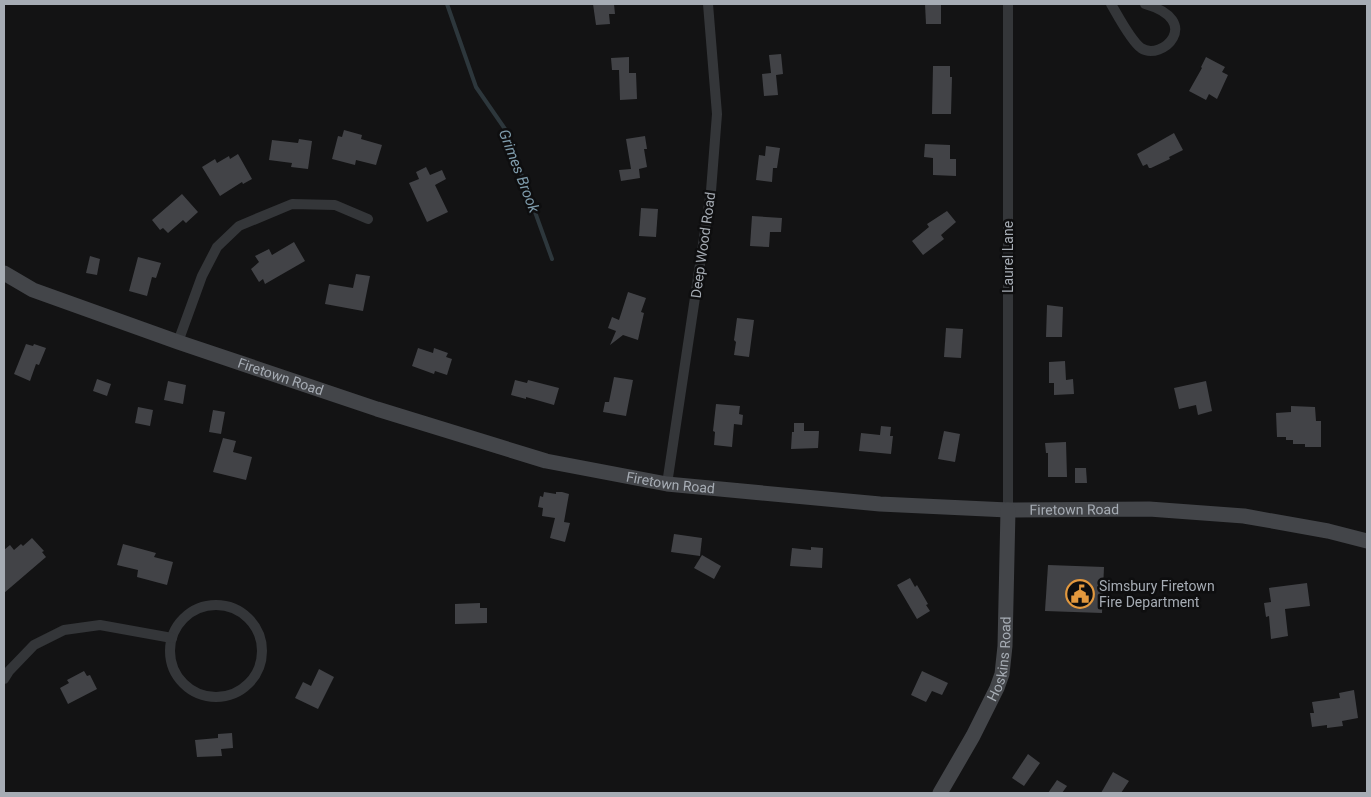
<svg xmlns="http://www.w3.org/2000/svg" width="1371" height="797" font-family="Roboto,sans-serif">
<rect width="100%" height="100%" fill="#131314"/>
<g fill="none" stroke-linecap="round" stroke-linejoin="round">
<path stroke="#2d373c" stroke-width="4" d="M447,4L476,87L505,129L552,259"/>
</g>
<g fill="#424347">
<path d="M593,4H614L615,14H609L610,24L596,25Z"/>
<path d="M925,4H941V24H926Z"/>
<path d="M781,54L783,74L776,75L778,95L764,96L762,74L771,73L769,55Z"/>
<path d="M629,57V73H636L637,99L620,100L619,70H612L611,58Z"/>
<path d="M1206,57L1225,67L1222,72L1228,75L1217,99L1209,94L1206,100L1189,91L1202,68L1201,67Z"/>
<path d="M933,66H950V77H952L951,114H932Z"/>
<path d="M344,130L362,135L361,139L382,145L376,165L356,160L355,165L332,159L338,136L342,137Z"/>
<path d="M1174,133L1183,150L1169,157L1170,159L1151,168H1149L1147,164L1143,166L1137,154Z"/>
<path d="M645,136L647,149H644L647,167L639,169L640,178L621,181L619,170L631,169L626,139Z"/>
<path d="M299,139L312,141L308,169L291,167L292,163L269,160L272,140L298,143Z"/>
<path d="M925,144L950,145V159H956V176L933,175V158L924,157Z"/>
<path d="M766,146L780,148L777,168H773L772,182L756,180L759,155L765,156Z"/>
<path d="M238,154L252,179L243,184L242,182L220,196L202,167L215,159L217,163L229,156L230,159Z"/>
<path d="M426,167L430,175L442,170L446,179L435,185L448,212L427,222L409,183L419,179L416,172Z"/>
<path d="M182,194L198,212L186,223L183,220L168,233L163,228L160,230L152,220Z"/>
<path d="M641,208L658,209L656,237L639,236Z"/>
<path d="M947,211L956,222L941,235L944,239L923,255L912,241L929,227L927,224Z"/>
<path d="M752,216L782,218L781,232H770L769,247L750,246Z"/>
<path d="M294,242L305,261L265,284L263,279L259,282L251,269L259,262L255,256L269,249L272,255Z"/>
<path d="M90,256L100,259L97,275L86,273Z"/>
<path d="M138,257L161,263L156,278L152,277L147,296L129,291Z"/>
<path d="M356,274L370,276L363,311L325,304L329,284L353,288Z"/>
<path d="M628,292L646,298L641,312L644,313L638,340L623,335L610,345L616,331L608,328L612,317L619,320Z"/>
<path d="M1047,305L1063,307L1062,337H1046Z"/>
<path d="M737,318L754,320L749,357L734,355L736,342L734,340Z"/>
<path d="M946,328L963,329L961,358L944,357Z"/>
<path d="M26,344L33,346L34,344L46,348L39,365L36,364L30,381L14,374Z"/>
<path d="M418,348L433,353L434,348L448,353L446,357L452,359L447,375L435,371L434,374L412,366Z"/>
<path d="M1065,361L1066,380L1073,379L1074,394L1054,395V383H1049V362Z"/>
<path d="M614,377L633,380L626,416L603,412L605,402H609Z"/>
<path d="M97,379L111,384L107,396L93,391Z"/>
<path d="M515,380L527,383L528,380L559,388L554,405L526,397V399L511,395Z"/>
<path d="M168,381L186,385L183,404L164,400Z"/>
<path d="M1206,381L1212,411L1198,415L1196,405L1179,409L1174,388Z"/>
<path d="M716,404L740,406L739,414L743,415L742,425L734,424L732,447L714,445L715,432L713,431Z"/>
<path d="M1291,406L1315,407L1316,421H1321V447H1305V444H1293V440H1286V437H1277L1276,413L1291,412Z"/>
<path d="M138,407L153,410L150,426L135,423Z"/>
<path d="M213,410L225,412L221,434L209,432Z"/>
<path d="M794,423H804V431H819L818,448L791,449L792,432H794Z"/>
<path d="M881,426L891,427L890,436H893L891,454L859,451L861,433L880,435Z"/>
<path d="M944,431L960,434L955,462L938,459Z"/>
<path d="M223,438L236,441L233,452L252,457L246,480L213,472Z"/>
<path d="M1066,442L1067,477H1048V453H1046L1045,443Z"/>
<path d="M1075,468H1086L1087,483H1075Z"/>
<path d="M544,492L556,494V492H562L569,494L564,522L570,523L565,542L550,538L555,518L542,516L543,508L538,507L540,496L543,497Z"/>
<path d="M674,534L702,538L700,556L671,552Z"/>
<path d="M32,538L44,551L42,552L46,557L4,593V550L10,545L14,550L21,544L23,546Z"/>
<path d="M123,544L156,553L154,557L173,562L167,585L137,577L138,570L117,565Z"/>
<path d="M811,547L823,548L822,568L790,566L792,548L811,550Z"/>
<path d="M702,555L721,566L714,579L694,568Z"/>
<path d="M1048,565L1104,567L1102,613L1045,611Z"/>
<path d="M910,578L915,587L917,585L928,604L926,605L930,611L917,619L897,585Z"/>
<path d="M1307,583L1310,606L1285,609L1288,636L1271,639L1269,616L1266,617L1264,603L1271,602L1269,588Z"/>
<path d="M480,603V608H487V623L455,624V604Z"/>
<path d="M319,669L334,677L318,709L295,698L303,682L311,686Z"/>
<path d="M84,671L87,676L90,675L97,689L68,704L60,688L69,683L67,680Z"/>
<path d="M922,671L948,683L942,695L932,691L926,702L911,695Z"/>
<path d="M1354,690L1358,718L1342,721L1343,726L1327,728V725L1312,727L1310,713H1314L1312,702L1340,698L1339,693Z"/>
<path d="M232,733L233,748L221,749L222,756L197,757L195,740L218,738V734Z"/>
<path d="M1028,754L1040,763L1024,786L1012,778Z"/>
<path d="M1113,772L1129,781L1121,793H1101Z"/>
<path d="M1057,780L1067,786L1062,793H1048Z"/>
</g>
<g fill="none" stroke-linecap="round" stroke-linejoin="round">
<g stroke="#343639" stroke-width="10">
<path d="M1008,4V510"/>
<path d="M1111,4C1118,16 1131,41 1141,48C1162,62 1204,21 1145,4"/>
<path d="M178,342L202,276L217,247L239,226L292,204L335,205L368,219"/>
<path d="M667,484L711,191L717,114L708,4"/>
<circle cx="216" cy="651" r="46"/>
<path d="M4,679L9,671L34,645L64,630L100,625L172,638"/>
</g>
<g stroke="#434549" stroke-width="15">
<path id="s1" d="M4,273L33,290L178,342L377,409L546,461L667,484L880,504L1008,510L1149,509L1244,516L1328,531L1367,541"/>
<path id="s2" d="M940,793L973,736L997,688L1002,674L1005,646L1008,510"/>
</g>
</g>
<defs>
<symbol id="civic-ring" viewBox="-11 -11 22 22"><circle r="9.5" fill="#0e0e0f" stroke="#e2983e" stroke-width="1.5"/><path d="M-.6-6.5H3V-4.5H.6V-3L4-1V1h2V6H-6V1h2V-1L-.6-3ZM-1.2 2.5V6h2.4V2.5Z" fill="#e2983e"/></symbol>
</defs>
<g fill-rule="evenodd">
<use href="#civic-ring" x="1064" y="578" width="32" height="32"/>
</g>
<g text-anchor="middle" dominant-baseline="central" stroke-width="5" stroke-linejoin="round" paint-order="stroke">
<g font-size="14" fill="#a6acb4" stroke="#0e0e0f">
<text transform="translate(703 245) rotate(-82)">Deep Wood Road</text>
<text transform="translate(1008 257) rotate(-90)">Laurel Lane</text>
<text stroke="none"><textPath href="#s1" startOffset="296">Firetown Road</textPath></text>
<text stroke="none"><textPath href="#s1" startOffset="701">Firetown Road</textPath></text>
<text stroke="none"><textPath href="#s1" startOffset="1106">Firetown Road</textPath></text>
<text stroke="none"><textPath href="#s2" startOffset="149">Hoskins Road</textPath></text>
</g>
<g font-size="14" fill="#a6acb4" stroke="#0e0e0f" text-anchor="start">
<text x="1099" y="586">Simsbury Firetown<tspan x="1099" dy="16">Fire Department</tspan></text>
</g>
<g font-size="15" font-style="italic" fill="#7f9cac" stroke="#0e0e0f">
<text transform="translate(519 171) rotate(69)">Grimes Brook</text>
</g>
</g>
<rect width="1371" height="797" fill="none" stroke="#a6acb4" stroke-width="10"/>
</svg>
